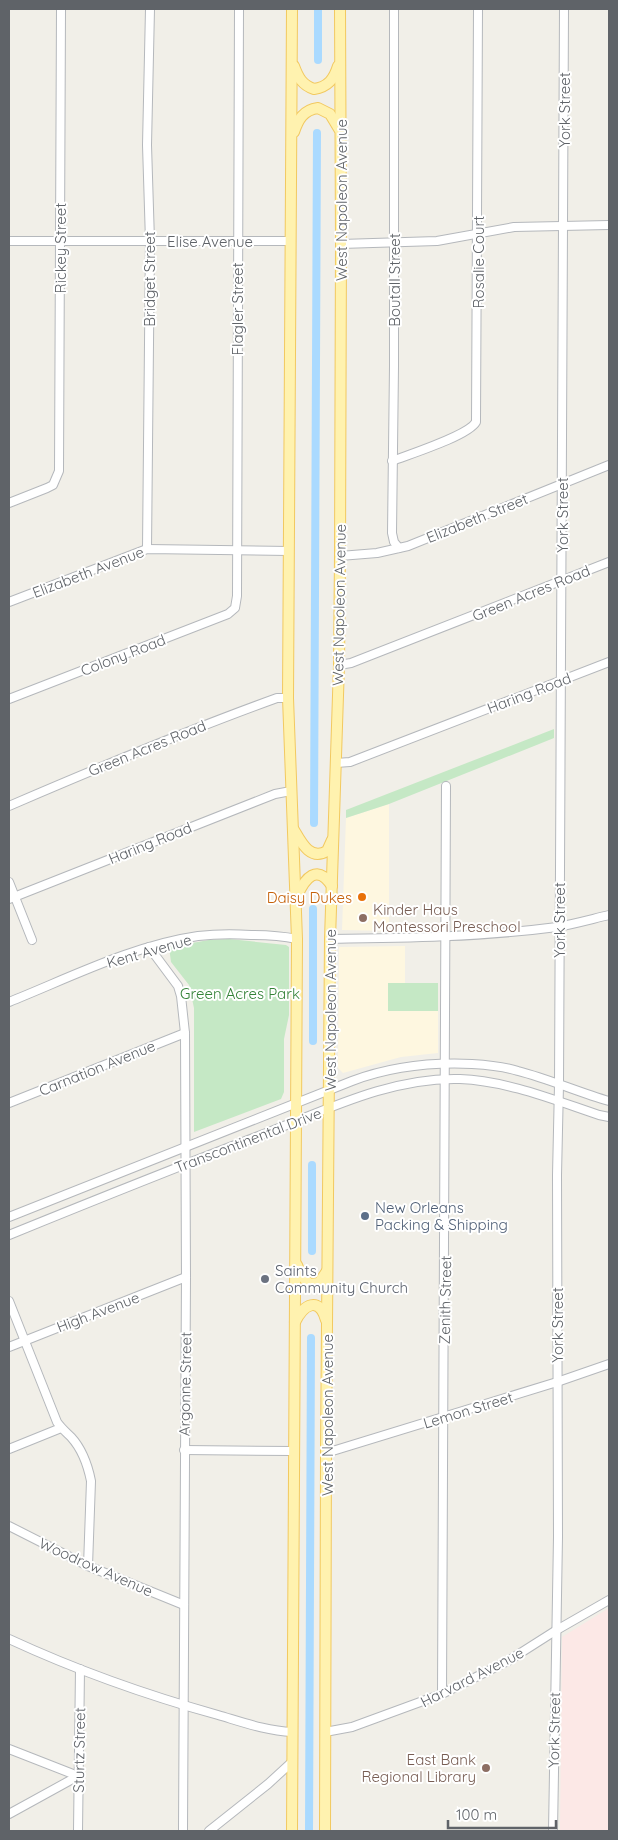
<svg xmlns="http://www.w3.org/2000/svg" width="618" height="1840" font-family="Quicksand,sans-serif">
<rect width="100%" height="100%" fill="#f1efe8"/>
<g fill="#fef7e0">
<path d="M389,804V931L342,930L346,818Z"/>
<path d="M405,946V983H388V1010L438,1011V1053L401,1057L343,1073L338,1068L339,947Z"/>
</g>
<path fill="#fce8e6" d="M609,1608V1831H560L562,1637Z"/>
<g fill="#c5e8c5">
<path d="M554,729V738L389,804L346,818V810Z"/>
<path d="M229,939L286,945L289,947V1015L284,1039V1092L281,1099L194,1132V1008L189,985L171,962L169,947L209,940Z"/>
<rect x="388" y="983" width="50" height="28"/>
</g>
<g fill="none" stroke-linecap="round" stroke-linejoin="round">
<g stroke="#aadaff" stroke-width="8">
<path d="M318,60V9"/>
<path d="M314,823L317,133"/>
<path d="M313,1041V909"/>
<path d="M312,1251V1165"/>
<path d="M309,1831L311,1338"/>
</g>
<defs>
<g id="minor">
<path d="M394,9V366L392,533L394,542L399,548"/>
<path d="M9,241H291"/>
<path d="M341,244L437,241L514,227L609,225"/>
<path d="M392,461C410,454 468,436 476,422L478,9"/>
<path d="M9,503L47,488L53,485L59,471L61,9"/>
<path d="M147,549L150,241L147,145L150,9"/>
<path d="M340,556L377,553L408,546L609,465"/>
<path d="M9,602L147,549L289,551"/>
<path d="M339,665L351,663L609,562"/>
<path d="M9,699L228,614L235,608L237,596L239,9"/>
<path d="M336,763L350,762L609,662"/>
<path d="M9,806C97,768 186,731 277,698H288"/>
<path d="M9,882L32,940"/>
<path d="M9,899L275,794L291,791"/>
<path d="M330,939C406,938 481,937 557,927C574,924 592,919 609,915"/>
<path d="M149,947L178,986L181,996L185,1033L186,1277L183,1831"/>
<path d="M9,1002C69,978 134,945 198,936C216,934 234,934 251,935C267,935 282,936 297,939"/>
<path d="M9,1103L185,1033"/>
<path d="M9,1217L352,1081C392,1066 430,1062 472,1064C488,1065 503,1066 518,1071C549,1079 578,1092 609,1101"/>
<path d="M9,1235C95,1200 182,1165 269,1132C330,1108 393,1077 460,1079C508,1081 554,1100 599,1115L609,1117"/>
<path d="M9,1301L57,1422C61,1428 66,1432 71,1437C82,1449 88,1466 91,1481L88,1566"/>
<path d="M9,1347L186,1277"/>
<path d="M9,1449L61,1428"/>
<path d="M184,1450L293,1451"/>
<path d="M326,1453L557,1382L609,1364"/>
<path d="M9,1526L88,1566L184,1605"/>
<path d="M9,1639C76,1670 146,1695 218,1715C242,1722 267,1731 292,1732"/>
<path d="M442,1694C444,1391 447,1088 446,786"/>
<path d="M325,1732L352,1727L442,1694L508,1661L555,1631L609,1600"/>
<path d="M9,1749L78,1776"/>
<path d="M9,1814L78,1776"/>
<path d="M78,1831L80,1669"/>
<path d="M209,1831L268,1784L292,1762"/>
<path d="M553,1831L558,1537L557,1175L559,1085L564,9"/>
</g>
<g id="major">
<path d="M292,9L288,698L297,939L292,1831"/>
<path d="M294,66C298,77 302,85 314,89C328,87 334,79 338,66"/>
<path d="M294,132C298,120 303,110 318,108L330,114L339,129"/>
<path d="M294,830C301,842 310,861 327,851L332,840"/>
<path d="M297,896C305,878 317,863 332,886"/>
<path d="M297,1265L301,1275L309,1284L319,1283L327,1271"/>
<path d="M295,1322C304,1304 319,1296 326,1320"/>
<path d="M325,1831L326,1453L330,939L339,665L340,556L341,244L340,9"/>
</g>
</defs>
<use href="#minor" stroke="#b5b8bc" stroke-width="10"/>
<use href="#major" stroke="#f2c960" stroke-width="12"/>
<use href="#minor" stroke="#fff" stroke-width="8"/>
<use href="#major" stroke="#fff2af" stroke-width="10"/>
</g>
<circle fill="#e8710a" stroke="#fff" stroke-width="2" cx="362" cy="897" r="5"/>
<g fill="#8d6e63" stroke="#fff" stroke-width="2">
<circle cx="363" cy="918" r="5"/>
<circle cx="486" cy="1768" r="5"/>
</g>
<circle fill="#5c6f8a" stroke="#fff" stroke-width="2" cx="365" cy="1216" r="5"/>
<circle fill="#6b7280" stroke="#fff" stroke-width="2" cx="265" cy="1279" r="5"/>
<g text-anchor="middle" dominant-baseline="central" stroke-width="4" stroke-linejoin="round" paint-order="stroke">
<g font-size="15" fill="#5f6368" stroke="#fff">
<text transform="translate(564 110) rotate(-90)">York Street</text>
<text transform="translate(341 200) rotate(-90)">West Napoleon Avenue</text>
<text x="210" y="241">Elise Avenue</text>
<text transform="translate(60 248) rotate(-90)">Rickey Street</text>
<text transform="translate(478 262) rotate(-90)">Rosalie Court</text>
<text transform="translate(149 279) rotate(-90)">Bridget Street</text>
<text transform="translate(394 280) rotate(-90)">Boutall Street</text>
<text transform="translate(237 309) rotate(-90)">Flagler Street</text>
<text transform="translate(562 515) rotate(-90)">York Street</text>
<text transform="translate(477 518) rotate(-22)">Elizabeth Street</text>
<text transform="translate(88 572) rotate(-21)">Elizabeth Avenue</text>
<text transform="translate(531 593) rotate(-22)">Green Acres Road</text>
<text transform="translate(339 605) rotate(-89)">West Napoleon Avenue</text>
<text transform="translate(123 655) rotate(-21)">Colony Road</text>
<text transform="translate(529 693) rotate(-21)">Haring Road</text>
<text transform="translate(147 748) rotate(-22)">Green Acres Road</text>
<text transform="translate(150 843) rotate(-22)">Haring Road</text>
<text transform="translate(559 920) rotate(-90)">York Street</text>
<text transform="translate(149 951) rotate(-16)">Kent Avenue</text>
<text transform="translate(330 1010) rotate(-90)">West Napoleon Avenue</text>
<text transform="translate(97 1068) rotate(-22)">Carnation Avenue</text>
<text transform="translate(248 1140) rotate(-21)">Transcontinental Drive</text>
<text transform="translate(445 1300) rotate(-89)">Zenith Street</text>
<text transform="translate(98 1312) rotate(-21)">High Avenue</text>
<text transform="translate(557 1325) rotate(-90)">York Street</text>
<text transform="translate(185 1384) rotate(-89)">Argonne Street</text>
<text transform="translate(468 1410) rotate(-17)">Lemon Street</text>
<text transform="translate(327 1415) rotate(-90)">West Napoleon Avenue</text>
<text transform="translate(96 1567) rotate(24)">Woodrow Avenue</text>
<text transform="translate(472 1677) rotate(-27)">Harvard Avenue</text>
<text transform="translate(554 1730) rotate(-89)">York Street</text>
<text transform="translate(79 1750) rotate(-89)">Sturtz Street</text>
</g>
<g font-size="15" fill="#c56008" stroke="#fff" text-anchor="end">
<text x="352" y="897">Daisy Dukes</text>
</g>
<g font-size="15" fill="#785e54" stroke="#fff" text-anchor="start">
<text x="373" y="909">Kinder Haus<tspan x="373" dy="17">Montessori Preschool</tspan></text>
<text x="476" y="1759" text-anchor="end">East Bank<tspan x="476" dy="17">Regional Library</tspan></text>
</g>
<g font-size="15" fill="#348238" stroke="#fff">
<text x="240" y="993">Green Acres Park</text>
</g>
<g font-size="15" fill="#4e5e75" stroke="#fff" text-anchor="start">
<text x="375" y="1207">New Orleans<tspan x="375" dy="17">Packing &amp; Shipping</tspan></text>
</g>
<g font-size="15" fill="#5b616d" stroke="#fff" text-anchor="start">
<text x="275" y="1270">Saints<tspan x="275" dy="17">Community Church</tspan></text>
</g>
</g>
<rect width="618" height="1840" fill="none" stroke="#5f6368" stroke-width="20"/>
<path d="M448 1820v8h108v-8" fill="none" stroke="#5f6368" stroke-width="2.5"/>
<text x="456" y="1820" font-size="15" fill="#5f6368" stroke="#ffffff" stroke-width="4" paint-order="stroke">100 m</text>
</svg>
